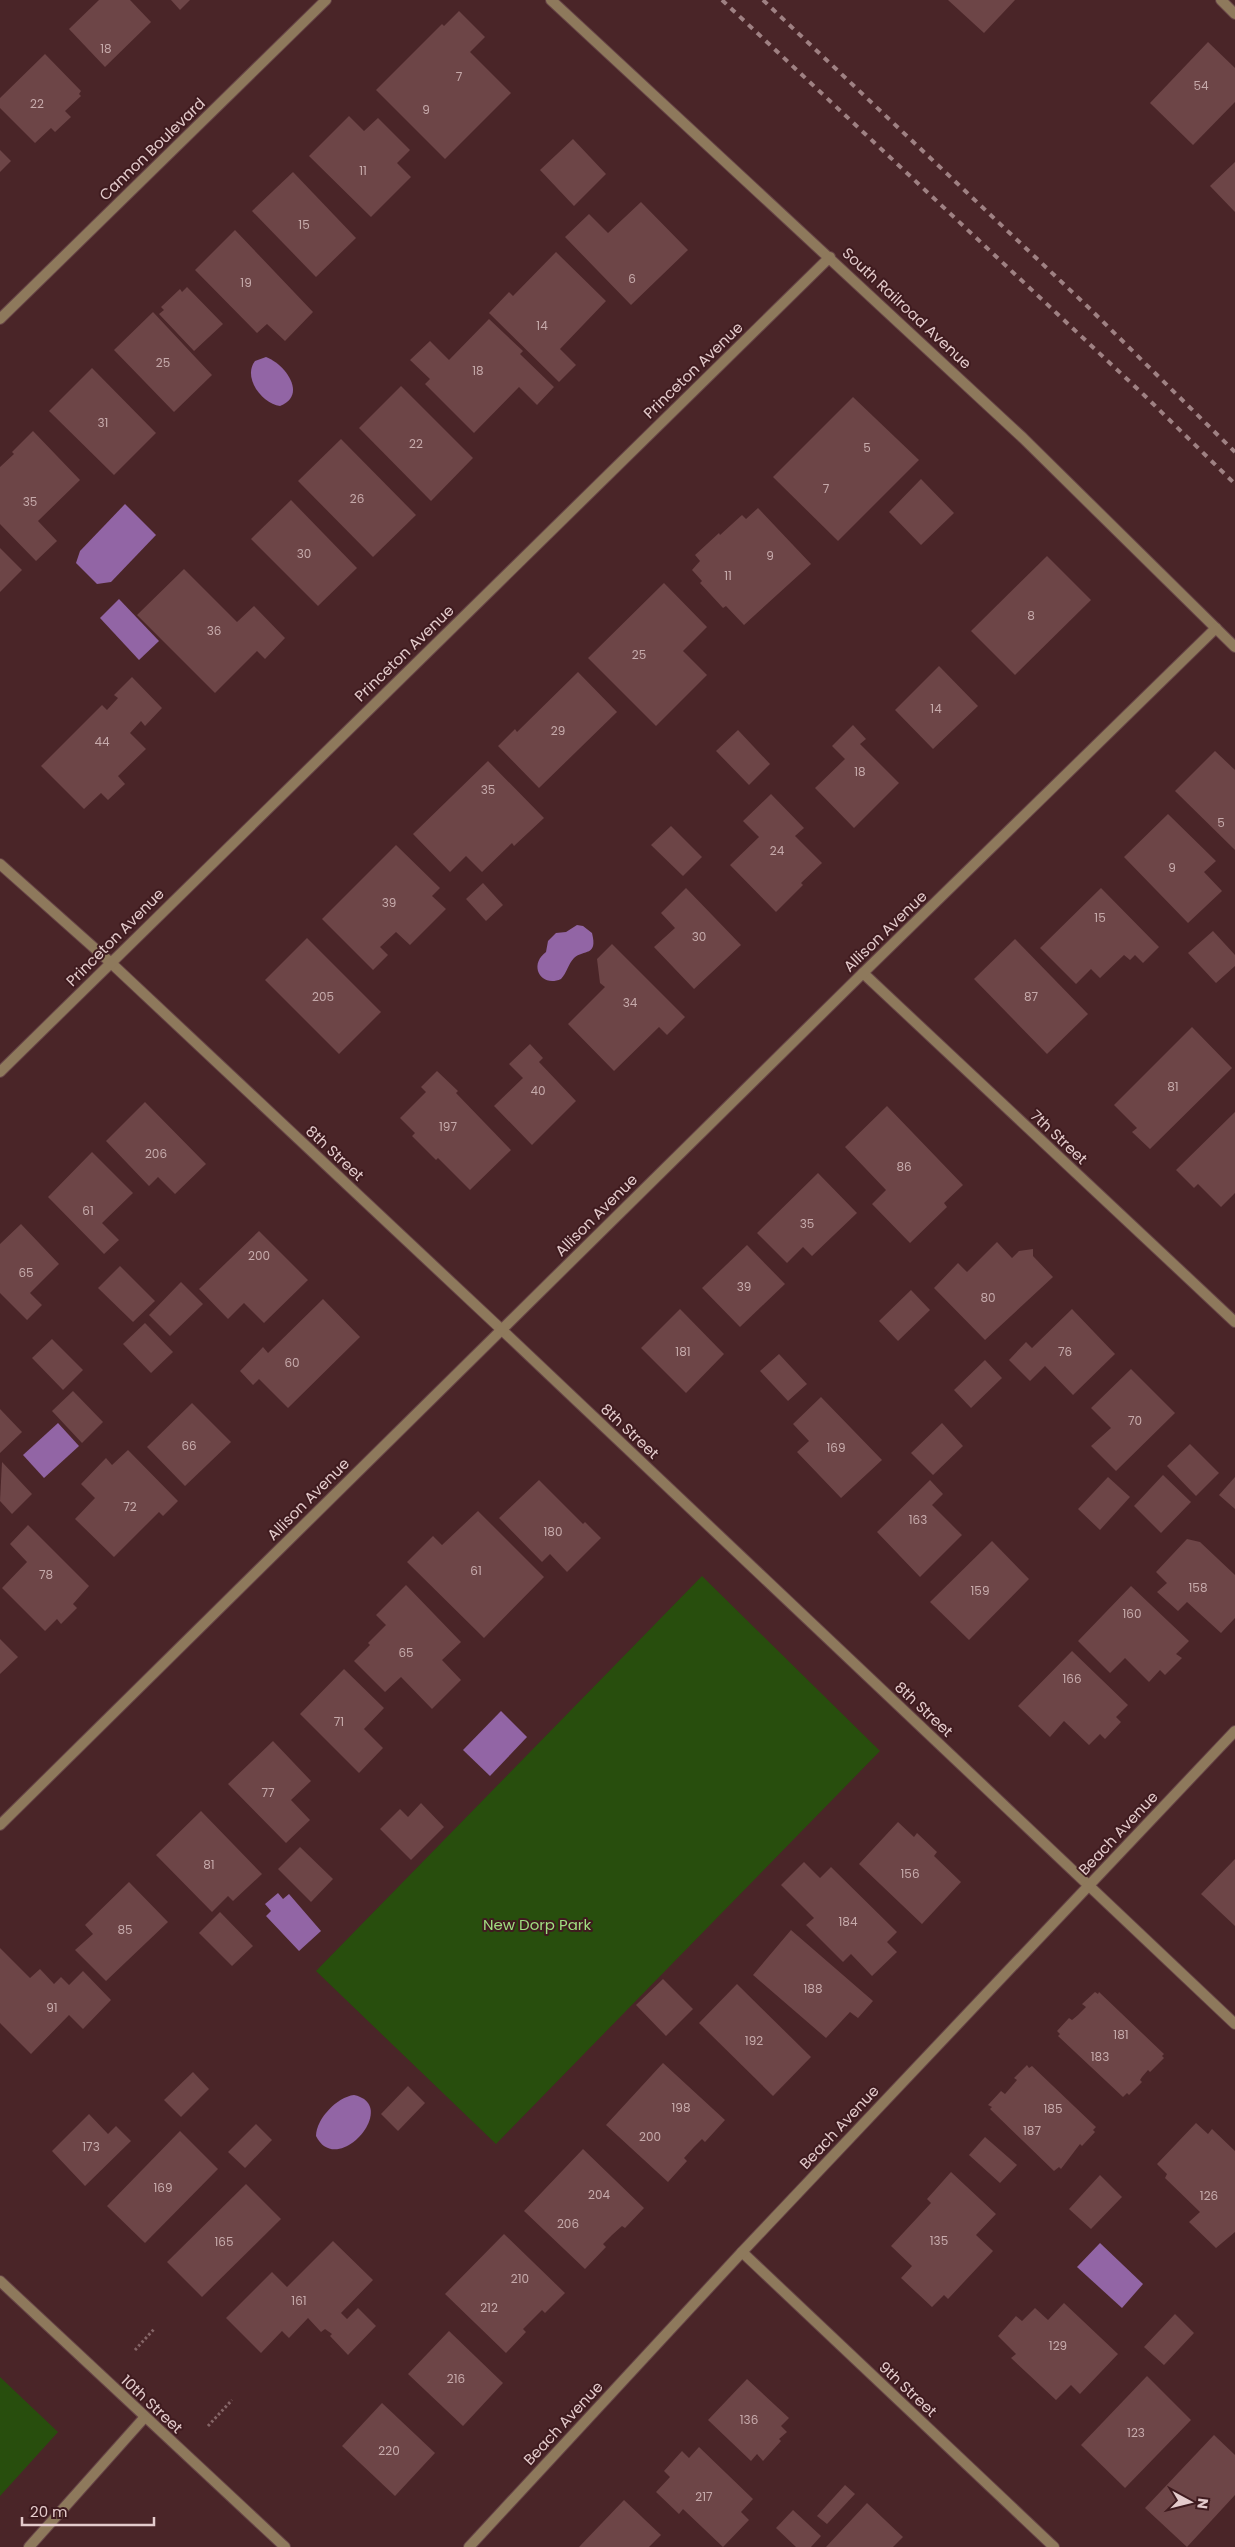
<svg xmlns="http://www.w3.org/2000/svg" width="1235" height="2547" font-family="Poppins,sans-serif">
<rect width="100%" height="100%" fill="#4a2528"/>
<g fill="#284e0d">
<path d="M702,1576L880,1751L496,2144L316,1971Z"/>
<path d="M0,2377L58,2432L0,2496Z"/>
</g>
<g fill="#9265a5">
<path d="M266,357C285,364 308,395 280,406C263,404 242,378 255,361Z"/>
<path d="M125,504L156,535L111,582L97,584L76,563L80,551Z"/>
<path d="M119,599L159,641L139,660L100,618Z"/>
<path d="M577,925L583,926L592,933C598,957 584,949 574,958C568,964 567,973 561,979C541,988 528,965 546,952L548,941L556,933L566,932Z"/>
<path d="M58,1423L79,1446L44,1478L23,1455Z"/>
<path d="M501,1711L527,1737L490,1776L463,1750Z"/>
<path d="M278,1893L283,1899L289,1894L321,1931L299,1951L266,1916L271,1911L265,1904Z"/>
<path d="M354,2095C401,2105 337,2179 316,2136C316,2119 337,2097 354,2095Z"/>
<path d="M1100,2243L1143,2284L1122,2308L1077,2267Z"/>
</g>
<g fill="#6d4547">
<path d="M99,0H130L151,22L105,67L69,29Z"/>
<path d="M171,0H190L180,10Z"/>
<path d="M948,0H1015L984,33Z"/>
<path d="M459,11L485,37L470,52L511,93L445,159L376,90L442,24L444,26Z"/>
<path d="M1208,42L1235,68V102L1193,145L1150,103Z"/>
<path d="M45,54L81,91L79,94L81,96L65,111L71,117L55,132L51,128L35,143L0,108V98Z"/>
<path d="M349,116L364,131L378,118L410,150L397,163L411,177L371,217L309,156Z"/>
<path d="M573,139L606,174L574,206L540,170Z"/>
<path d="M0,150L11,161L0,172Z"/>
<path d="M1235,162V212L1210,186Z"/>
<path d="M293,172L356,238L316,277L252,211Z"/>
<path d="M641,202L688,250L631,305L565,237L589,214L608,233Z"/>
<path d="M235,230L313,312L285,341L267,324L257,333L195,270Z"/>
<path d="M556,252L606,301L560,349L576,365L559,382L489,313L509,292L513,296Z"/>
<path d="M187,287L223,324L194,351L159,314L164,310L161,307L180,289L182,292Z"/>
<path d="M153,312L212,375L174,412L114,350Z"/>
<path d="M489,319L523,351L520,354L554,387L537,405L519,387L474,433L425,384L430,379L410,360L430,341L449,360Z"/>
<path d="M92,368L156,433L114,475L49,411Z"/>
<path d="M401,386L473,458L431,501L359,428Z"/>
<path d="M853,397L919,460L838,541L773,477Z"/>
<path d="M33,431L80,480L38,521L57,541L36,561L0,524V467L14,454L12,452Z"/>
<path d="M341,439L416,515L373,557L298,481Z"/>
<path d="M921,479L954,513L921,545L889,512Z"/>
<path d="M291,500L357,568L318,606L251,539Z"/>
<path d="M758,508L811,564L744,625L726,606L723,608L700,583L702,581L692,570L700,561L695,555L719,533L720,535L742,515L746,519Z"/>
<path d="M0,548L22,570L0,592Z"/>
<path d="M1047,556L1091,600L1015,675L971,631Z"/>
<path d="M184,569L237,622L254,606L285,638L265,659L257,651L215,693L137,615Z"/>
<path d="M664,583L707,627L683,651L707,675L656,726L588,658Z"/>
<path d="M939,666L978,706L933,749L895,710Z"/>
<path d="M578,672L617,712L539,788L498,746L515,729L517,732Z"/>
<path d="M132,677L162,708L145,726L141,721L130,733L146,749L118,776L125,784L108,800L101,793L84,809L41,766L102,705L107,710L118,698L114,695Z"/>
<path d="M853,725L866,739L860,744L899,783L854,828L815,788L845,759L832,746Z"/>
<path d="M738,730L770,764L749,785L716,751Z"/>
<path d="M1215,751L1235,770V850L1175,791Z"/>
<path d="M488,761L544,818L514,846L512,843L482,872L466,856L450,872L413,834Z"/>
<path d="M771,794L804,828L795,836L822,863L801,883L803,885L776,912L730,865L759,837L743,821Z"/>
<path d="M1168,814L1216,861L1204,872L1222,891L1188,923L1124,857Z"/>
<path d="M671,826L702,857L683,876L651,845Z"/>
<path d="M396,845L440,888L432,896L446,909L410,945L396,932L380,947L388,955L373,970L322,919Z"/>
<path d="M483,883L503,905L486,921L466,899Z"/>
<path d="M686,888L741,945L694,989L654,947L675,928L661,913Z"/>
<path d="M1101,888L1159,947L1143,963L1135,955L1130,960L1124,955L1100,978L1091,969L1076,984L1040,948Z"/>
<path d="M1213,931L1235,955V966L1216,983L1188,953Z"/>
<path d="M307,938L381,1012L339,1054L265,980Z"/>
<path d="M1015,939L1088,1014L1047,1054L974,979Z"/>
<path d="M612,944L685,1017L667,1035L659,1027L614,1071L568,1024L605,987L600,983L597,959Z"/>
<path d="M1192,1027L1232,1068L1150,1149L1132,1132L1137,1128L1114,1105Z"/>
<path d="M530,1044L543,1058L539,1062L576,1101L532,1145L494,1106L523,1078L509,1064Z"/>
<path d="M437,1071L458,1091L456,1093L511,1150L470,1190L438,1158L436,1160L412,1136L415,1133L400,1118L426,1092L421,1087Z"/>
<path d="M145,1102L206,1164L175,1194L158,1177L149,1186L106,1141Z"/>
<path d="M887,1106L963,1185L944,1203L947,1207L910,1243L872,1204L886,1190L845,1147Z"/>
<path d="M1235,1112V1193L1221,1207L1198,1184L1194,1188L1176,1170Z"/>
<path d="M92,1152L133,1193L102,1223L119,1240L104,1254L48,1197Z"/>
<path d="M818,1173L857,1213L812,1256L803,1247L787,1263L757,1233Z"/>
<path d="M21,1224L59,1264L30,1293L42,1305L27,1320L0,1293V1244Z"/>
<path d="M259,1231L308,1280L264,1323L244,1303L228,1319L199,1289Z"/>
<path d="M997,1242L1012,1258L1019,1251L1033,1249V1256L1053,1277L985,1340L934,1288L958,1263L967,1272Z"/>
<path d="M747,1245L785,1284L740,1327L702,1288Z"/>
<path d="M120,1266L155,1301L133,1322L98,1288Z"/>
<path d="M181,1282L203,1304L170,1336L149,1315Z"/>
<path d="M911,1290L930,1310L898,1341L879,1321Z"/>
<path d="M323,1299L360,1337L288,1408L259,1379L253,1385L240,1371L263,1347L268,1353Z"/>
<path d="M680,1309L724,1354L686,1393L641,1348Z"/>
<path d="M1072,1309L1115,1354L1073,1395L1045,1366L1030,1381L1009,1360L1026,1342L1032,1348Z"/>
<path d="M145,1323L173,1352L151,1373L123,1344Z"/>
<path d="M52,1339L83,1370L63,1390L32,1358Z"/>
<path d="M779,1354L807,1384L788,1401L760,1371Z"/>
<path d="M985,1360L1002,1378L971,1408L954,1390Z"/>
<path d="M1131,1369L1175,1413L1116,1471L1091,1446L1111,1428L1091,1408Z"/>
<path d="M73,1391L103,1422L82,1443L52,1411Z"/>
<path d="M821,1397L882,1460L841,1498L797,1452L809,1441L793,1424Z"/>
<path d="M192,1403L231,1442L185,1486L147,1447Z"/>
<path d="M0,1409L22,1432L0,1453Z"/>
<path d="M942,1423L963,1446L933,1475L911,1453Z"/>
<path d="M1190,1444L1219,1473L1196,1496L1167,1466Z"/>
<path d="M128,1450L178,1501L163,1516L159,1512L114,1557L75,1519L95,1498L81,1484L106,1458L112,1465Z"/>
<path d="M2,1462L32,1494L12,1514L0,1501Z"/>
<path d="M1163,1475L1191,1502L1161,1533L1134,1506Z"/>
<path d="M1108,1477L1130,1497L1100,1530L1078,1509Z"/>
<path d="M1235,1477V1509L1219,1495Z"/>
<path d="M539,1480L583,1524L585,1522L601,1538L567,1572L550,1554L542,1562L499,1518Z"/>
<path d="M930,1480L943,1494L932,1505L962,1535L920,1577L877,1532Z"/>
<path d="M478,1511L544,1577L484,1638L407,1562L433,1536L442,1545Z"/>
<path d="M28,1525L89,1586L73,1604L77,1608L61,1624L57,1619L45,1631L2,1588L27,1562L10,1544Z"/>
<path d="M1187,1539L1200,1542L1235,1575V1618L1221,1633L1187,1602L1178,1611L1157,1592L1167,1583L1156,1572Z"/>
<path d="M992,1541L1029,1579L969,1640L930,1602Z"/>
<path d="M406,1585L461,1642L442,1660L461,1680L432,1709L401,1677L385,1692L354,1661L370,1645L368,1643L386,1625L376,1615Z"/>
<path d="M1131,1586L1189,1641L1176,1654L1182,1658L1165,1675L1160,1670L1149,1682L1125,1658L1110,1673L1078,1641Z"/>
<path d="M0,1639L18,1657L0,1674Z"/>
<path d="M1072,1651L1128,1705L1116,1717L1121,1722L1105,1739L1100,1734L1089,1745L1064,1721L1050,1737L1018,1706Z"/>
<path d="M344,1669L384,1708L364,1729L383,1748L359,1773L300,1714Z"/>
<path d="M273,1741L311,1781L291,1800L310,1820L286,1843L228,1784Z"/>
<path d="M421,1803L444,1827L411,1860L380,1829L400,1809L408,1817Z"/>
<path d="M201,1811L262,1874L233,1901L228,1896L212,1912L156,1855Z"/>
<path d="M898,1822L914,1837L917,1833L937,1852L934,1856L961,1882L922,1924L859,1864Z"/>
<path d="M300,1847L333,1879L311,1902L278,1869Z"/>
<path d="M1235,1859V1926L1201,1894Z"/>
<path d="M804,1862L820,1878L831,1867L897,1932L887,1942L897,1952L872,1976L851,1954L843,1962L806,1925L814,1918L781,1885Z"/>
<path d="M129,1882L168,1922L106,1981L75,1950L93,1934L85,1925Z"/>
<path d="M220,1912L253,1946L232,1966L199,1933Z"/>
<path d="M791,1930L873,2001L858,2018L850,2012L826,2038L753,1975Z"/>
<path d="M0,1948L30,1978L40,1969L54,1984L61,1977L69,1985L83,1971L111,2000L83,2029L69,2015L31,2054L0,2023Z"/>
<path d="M663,1979L693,2009L666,2036L636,2005Z"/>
<path d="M737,1984L811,2057L773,2096L699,2023Z"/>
<path d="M1095,1992L1098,1994L1099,1992L1164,2054L1162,2056L1164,2058L1150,2072L1148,2070L1142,2077L1140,2080L1142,2082L1129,2095L1127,2093L1123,2097L1058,2036L1060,2034L1057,2031L1069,2018L1072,2020L1078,2015L1086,2007L1082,2004Z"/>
<path d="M663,2063L725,2120L705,2142L702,2139L694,2147L684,2158L687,2161L668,2182L606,2125Z"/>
<path d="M1027,2065L1029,2068L1032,2066L1096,2127L1093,2130L1095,2132L1082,2146L1080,2144L1061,2169L1059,2167L1054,2171L990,2109L992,2107L988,2105L1001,2091L1005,2094L1017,2080L1014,2078Z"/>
<path d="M193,2072L209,2089L181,2117L164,2100Z"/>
<path d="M408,2086L425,2103L398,2131L381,2114Z"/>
<path d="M89,2114L108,2134L116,2126L131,2141L85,2186L52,2151Z"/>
<path d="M1196,2123L1208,2134L1212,2129L1235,2151V2232L1216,2248L1189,2222L1200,2212L1165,2178L1167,2174L1157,2164Z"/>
<path d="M256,2124L272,2140L245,2168L228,2152Z"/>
<path d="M180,2131L218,2169L145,2243L107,2206Z"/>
<path d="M985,2137L1017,2165L1000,2183L969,2155Z"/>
<path d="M583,2149L644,2208L625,2228L622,2226L612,2235L603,2244L606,2247L585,2269L524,2211Z"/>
<path d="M951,2172L996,2214L976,2235L993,2251L948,2299L944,2295L932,2307L901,2278L912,2266L891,2246L931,2203L927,2199Z"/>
<path d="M1100,2175L1122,2197L1091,2229L1069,2209Z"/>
<path d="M246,2184L281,2219L202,2297L167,2262Z"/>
<path d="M504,2234L565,2293L545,2313L542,2310L523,2329L526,2332L506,2353L445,2294Z"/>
<path d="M333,2241L373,2280L341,2313L347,2319L358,2308L376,2326L348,2355L330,2336L332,2334L325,2329L321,2332L308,2318L289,2338L282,2331L261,2353L226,2318L272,2272L287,2287Z"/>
<path d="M1064,2303L1118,2354L1080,2394L1071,2385L1056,2400L1011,2358L1016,2354L998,2336L1016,2316L1022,2321L1035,2308L1048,2320Z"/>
<path d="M1175,2314L1194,2333L1164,2365L1144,2347Z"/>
<path d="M449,2331L503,2383L463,2426L408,2374Z"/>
<path d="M1147,2376L1191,2420L1125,2488L1081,2445Z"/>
<path d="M747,2379L789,2418L781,2426L787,2432L779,2439L781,2441L763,2461L757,2454L751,2461L708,2420Z"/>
<path d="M382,2403L435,2453L395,2496L342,2446Z"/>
<path d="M1214,2435L1235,2455V2495L1187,2547L1145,2508Z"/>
<path d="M699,2447L753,2499L741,2512L749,2520L723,2547L683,2509L679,2514L656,2492L670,2477L664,2471L682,2451L689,2458Z"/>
<path d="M845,2485L855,2494L827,2524L817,2516Z"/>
<path d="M624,2500L661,2535L649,2547H579Z"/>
<path d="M867,2503L903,2537L893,2547H826Z"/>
<path d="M793,2510L821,2536L811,2547H796L776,2528Z"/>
</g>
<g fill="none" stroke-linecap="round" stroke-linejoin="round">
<defs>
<g id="minor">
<path d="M551,0L1023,438L1235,647"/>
<path d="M1221,0L1235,14"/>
<path d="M0,319L326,0"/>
<path d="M0,864L110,962L502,1330L1235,2024"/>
<path d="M863,973L1235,1322"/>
<path d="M0,1072L830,257"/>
<path d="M0,1825L863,973L1216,628"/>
<path d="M742,2252L1054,2547"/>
<path d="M0,2281L285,2547"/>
<path d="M29,2547L144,2418"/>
<path d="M469,2547L742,2252L1235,1731"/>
</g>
</defs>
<use href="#minor" stroke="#664346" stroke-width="12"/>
<g stroke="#856567" stroke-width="3" stroke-dasharray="2.5 2.5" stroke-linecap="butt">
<path d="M135,2350L155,2328"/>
<path d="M208,2426L232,2400"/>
</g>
<use href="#minor" stroke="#8e795c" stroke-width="10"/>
<g stroke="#9f8183" stroke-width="4" stroke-dasharray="6 6" stroke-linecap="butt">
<path d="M722,0L1144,395L1235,484"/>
<path d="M763,0L1087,306L1235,452"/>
</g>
</g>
<g text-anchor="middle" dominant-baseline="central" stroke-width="4" stroke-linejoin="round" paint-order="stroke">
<g font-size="12" fill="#c6aaab">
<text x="106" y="48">18</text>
<text x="459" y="76">7</text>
<text x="1201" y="85">54</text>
<text x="37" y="103">22</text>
<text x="426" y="109">9</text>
<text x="363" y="170">11</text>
<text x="304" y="224">15</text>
<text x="632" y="278">6</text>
<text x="246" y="282">19</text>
<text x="542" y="325">14</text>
<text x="163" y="362">25</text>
<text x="478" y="370">18</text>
<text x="103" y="422">31</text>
<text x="416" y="443">22</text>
<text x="867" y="447">5</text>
<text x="826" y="488">7</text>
<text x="357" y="498">26</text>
<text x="30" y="501">35</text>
<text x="304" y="553">30</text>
<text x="770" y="555">9</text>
<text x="728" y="575">11</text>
<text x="1031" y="615">8</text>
<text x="214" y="630">36</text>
<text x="639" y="654">25</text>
<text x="936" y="708">14</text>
<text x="558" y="730">29</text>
<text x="102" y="741">44</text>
<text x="860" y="771">18</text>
<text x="488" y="789">35</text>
<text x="1221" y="822">5</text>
<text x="777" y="850">24</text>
<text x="1172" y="867">9</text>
<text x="389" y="902">39</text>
<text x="1100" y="917">15</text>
<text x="699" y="936">30</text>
<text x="323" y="996">205</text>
<text x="1031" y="996">87</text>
<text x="630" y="1002">34</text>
<text x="1173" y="1086">81</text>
<text x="538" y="1090">40</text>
<text x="448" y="1126">197</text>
<text x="156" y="1153">206</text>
<text x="904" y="1166">86</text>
<text x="88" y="1210">61</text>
<text x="807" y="1223">35</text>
<text x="259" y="1255">200</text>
<text x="26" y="1272">65</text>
<text x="744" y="1286">39</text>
<text x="988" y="1297">80</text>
<text x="683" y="1351">181</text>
<text x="1065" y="1351">76</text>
<text x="292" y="1362">60</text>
<text x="1135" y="1420">70</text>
<text x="189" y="1445">66</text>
<text x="836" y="1447">169</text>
<text x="130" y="1506">72</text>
<text x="918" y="1519">163</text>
<text x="553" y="1531">180</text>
<text x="476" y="1570">61</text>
<text x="46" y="1574">78</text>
<text x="1198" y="1587">158</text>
<text x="980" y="1590">159</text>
<text x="1132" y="1613">160</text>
<text x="406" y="1652">65</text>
<text x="1072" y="1678">166</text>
<text x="339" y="1721">71</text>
<text x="268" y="1792">77</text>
<text x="209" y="1864">81</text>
<text x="910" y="1873">156</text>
<text x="848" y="1921">184</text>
<text x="125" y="1929">85</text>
<text x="813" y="1988">188</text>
<text x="52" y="2007">91</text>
<text x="1121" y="2034">181</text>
<text x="754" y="2040">192</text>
<text x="1100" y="2056">183</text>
<text x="681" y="2107">198</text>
<text x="1053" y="2108">185</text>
<text x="1032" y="2130">187</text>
<text x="650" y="2136">200</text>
<text x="91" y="2146">173</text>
<text x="163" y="2187">169</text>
<text x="599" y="2194">204</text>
<text x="1209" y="2195">126</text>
<text x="568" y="2223">206</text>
<text x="939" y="2240">135</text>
<text x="224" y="2241">165</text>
<text x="520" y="2278">210</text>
<text x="299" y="2300">161</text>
<text x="489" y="2307">212</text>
<text x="1058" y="2345">129</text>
<text x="456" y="2378">216</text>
<text x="749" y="2419">136</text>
<text x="1136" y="2432">123</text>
<text x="389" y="2450">220</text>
<text x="704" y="2496">217</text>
</g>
<g font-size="15" fill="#e4cbcc" stroke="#3f1b1f">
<text transform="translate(152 149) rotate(-44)">Cannon Boulevard</text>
<text transform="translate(907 308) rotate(43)">South Railroad Avenue</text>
<text transform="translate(693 370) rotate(-44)">Princeton Avenue</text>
<text transform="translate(404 653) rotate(-44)">Princeton Avenue</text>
<text transform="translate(885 931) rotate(-44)">Allison Avenue</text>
<text transform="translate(115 937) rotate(-45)">Princeton Avenue</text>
<text transform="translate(1059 1137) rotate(43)">7th Street</text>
<text transform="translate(335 1153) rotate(43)">8th Street</text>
<text transform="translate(596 1215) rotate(-45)">Allison Avenue</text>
<text transform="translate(630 1431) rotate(43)">8th Street</text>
<text transform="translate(308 1499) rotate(-45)">Allison Avenue</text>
<text transform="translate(924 1709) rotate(43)">8th Street</text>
<text transform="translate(1118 1833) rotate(-47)">Beach Avenue</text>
<text transform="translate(839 2127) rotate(-47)">Beach Avenue</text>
<text transform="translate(908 2389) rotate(43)">9th Street</text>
<text transform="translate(152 2404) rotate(43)">10th Street</text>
<text transform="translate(563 2423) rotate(-47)">Beach Avenue</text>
</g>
<g font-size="15" fill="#a0dd80" stroke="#3f1b1f">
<text x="537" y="1924">New Dorp Park</text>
</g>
</g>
<g transform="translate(1190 2502) rotate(97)" stroke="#3f1b1f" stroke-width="4" paint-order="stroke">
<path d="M0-4L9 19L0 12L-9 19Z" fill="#e4cbcc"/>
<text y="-8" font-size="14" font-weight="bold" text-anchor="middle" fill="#e4cbcc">N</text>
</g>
<path d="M22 2517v8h132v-8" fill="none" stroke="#e4cbcc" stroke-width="2.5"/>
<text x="30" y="2517" font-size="15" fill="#e4cbcc" stroke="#3f1b1f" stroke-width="4" paint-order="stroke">20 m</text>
</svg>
